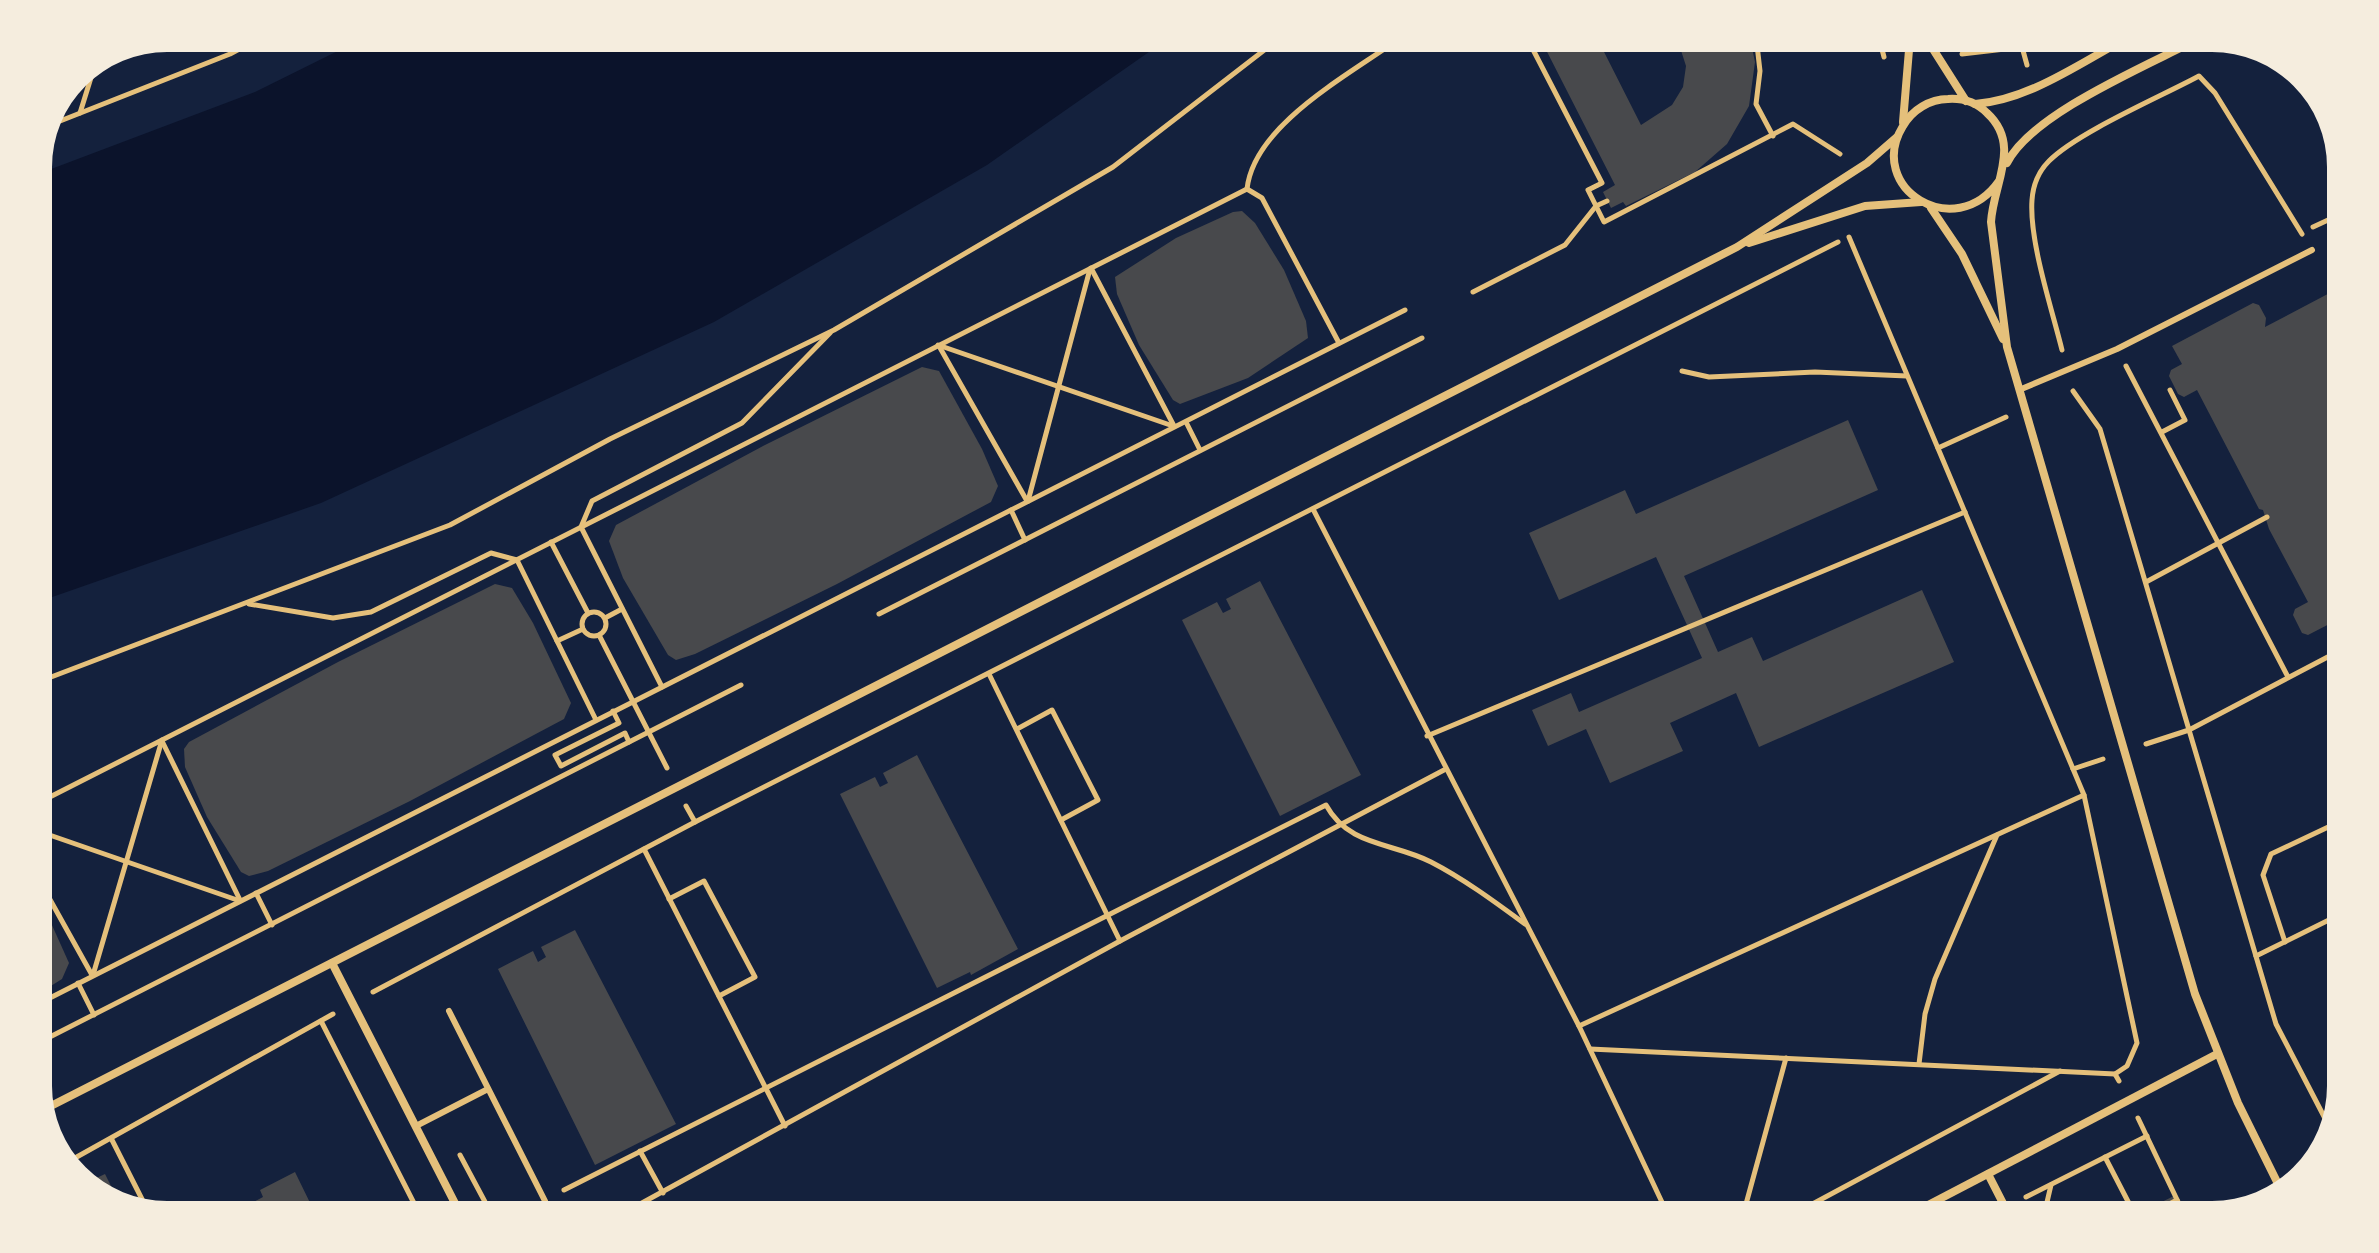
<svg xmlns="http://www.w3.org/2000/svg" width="2379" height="1253" font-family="Montserrat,sans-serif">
<rect width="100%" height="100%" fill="#14213d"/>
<path fill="#0b132b" d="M364,38H1169L987,165L714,322L321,503L38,602V174L255,92Z"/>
<g fill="#48494c">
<path d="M1540,38H1611L1600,44L1641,125L1672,105L1683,87L1686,66L1677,38H1750L1755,62L1749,106L1727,144L1695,172L1626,206L1623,202L1611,208L1603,192L1615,185Z"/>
<path d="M1242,211L1255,223L1284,270L1306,321L1308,338L1248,378L1180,404L1173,400L1139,345L1117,294L1115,277L1176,238L1233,212Z"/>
<path d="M2341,287V618L2308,635L2302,633L2293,615L2295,609L2308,602L2269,529L2263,510L2259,509L2197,390L2184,397L2178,394L2169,376L2171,370L2182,364L2172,346L2253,303L2259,305L2266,318L2265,327Z"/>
<path d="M922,367L939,371L982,449L998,486L991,502L837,584L695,654L676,660L668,655L623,578L609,541L616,525L765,445Z"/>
<path d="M1848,420L1878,490L1684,576L1718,652L1752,637L1763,661L1922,590L1954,662L1759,747L1736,693L1670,723L1683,751L1610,783L1586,729L1548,746L1532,710L1571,693L1579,712L1702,658L1656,557L1559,600L1529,533L1625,490L1636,514Z"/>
<path d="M1260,581L1361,775L1280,816L1182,620L1217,602L1223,613L1231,609L1226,599Z"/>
<path d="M495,584L512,588L533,623L571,703L564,719L410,801L268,871L249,876L241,872L207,817L185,767L184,749L189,742L338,662Z"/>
<path d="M917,755L1018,949L971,975L970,972L937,988L840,794L875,777L880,787L888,783L883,773Z"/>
<path d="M38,894L69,963L62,979L38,994Z"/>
<path d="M575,930L676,1124L595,1165L498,969L533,951L538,962L546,957L541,947Z"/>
<path d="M295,1172L316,1215H229L263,1197L260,1190Z"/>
<path d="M105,1174L120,1204L109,1201L88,1182Z"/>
<path d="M2176,1195L2186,1215H2135Z"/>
</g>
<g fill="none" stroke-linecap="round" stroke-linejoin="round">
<g stroke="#e5c07b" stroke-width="5">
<path d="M1527,38L1602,183L1588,190L1604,222L1793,124L1840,154"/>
<path d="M1879,38L1884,57"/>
<path d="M1757,45L1760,71L1756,104L1773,136"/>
<path d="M2022,47L2027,65"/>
<path d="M1962,54L2022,47L2051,38"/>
<path d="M80,113L94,68"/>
<path d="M55,123L230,54L260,38"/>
<path d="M1247,189C1254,124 1351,74 1400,38"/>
<path d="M1247,189L1262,198L1339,343"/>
<path d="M2313,227L2341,214"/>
<path d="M1849,237L2084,795L2137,1043L2127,1066L2115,1074L2119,1081"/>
<path d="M1091,268L1174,426"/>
<path d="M1473,292L1565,245L1596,206L1607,201"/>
<path d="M938,345L1173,426"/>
<path d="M939,346L1027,501"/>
<path d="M2062,350C2052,309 2029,241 2032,200C2033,185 2039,171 2049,161C2078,132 2160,97 2199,76L2215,93L2302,234"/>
<path d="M2126,366L2288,677"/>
<path d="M1682,371L1709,377L1815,372L1907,376"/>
<path d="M2073,391L2100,429L2276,1024L2331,1130"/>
<path d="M1186,422L1200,450"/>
<path d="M2162,432L2185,420L2170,390"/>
<path d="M1938,448L2006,417"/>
<path d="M1028,501L1090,269"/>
<path d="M1313,509L1579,1026L1668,1215"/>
<path d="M1011,510L1025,540"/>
<path d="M551,542L588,613"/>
<path d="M2146,582L2267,517"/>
<path d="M249,604L333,618L371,612L491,553L517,560L596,720"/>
<circle cx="594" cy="624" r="12"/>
<path d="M879,614L1422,338"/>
<path d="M605,618L622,609"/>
<path d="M599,635L667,768"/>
<path d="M557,641L583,629"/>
<path d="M989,674L1120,941"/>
<path d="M38,682L450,525L610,439L834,330L1113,167L1280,38"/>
<path d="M662,687L581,527L592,501L742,423L830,333"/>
<path d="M613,711L619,723L555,755L561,766L625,733L629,742"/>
<path d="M1017,729L1052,710L1098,800L1061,820"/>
<path d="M1427,736L1965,512"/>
<path d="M162,741L240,900"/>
<path d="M2146,744L2189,730L2341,650"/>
<path d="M2073,769L2103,759"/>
<path d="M38,803L1247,189"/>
<path d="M686,806L695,822"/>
<path d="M38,831L240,901"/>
<path d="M644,849L785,1126"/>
<path d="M38,878L92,975"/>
<path d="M256,893L272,925"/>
<path d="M669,899L704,881L755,977L719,996"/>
<path d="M2285,942L2263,875L2271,854L2341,821"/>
<path d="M2256,956L2341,914"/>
<path d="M93,975L162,740"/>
<path d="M78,983L94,1015"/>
<path d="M373,992L695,822L1838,242"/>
<path d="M38,1004L1405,310"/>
<path d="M321,1021L420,1215"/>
<path d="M1579,1026L2084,795"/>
<path d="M38,1043L741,685"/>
<path d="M1590,1049L2115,1074"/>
<path d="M1919,1064L1925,1014L1935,979L1997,835"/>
<path d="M2138,1118L2181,1208L2190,1215"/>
<path d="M112,1140L148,1211"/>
<path d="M640,1151L663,1193"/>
<path d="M460,1155L492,1215"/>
<path d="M2105,1157L2135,1215"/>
<path d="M66,1163L333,1014"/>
<path d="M564,1190L1326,805C1349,847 1392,842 1431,862C1464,879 1495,902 1525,924"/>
<path d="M2026,1197L2147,1136"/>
<path d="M620,1215L1120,941L1444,770"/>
<path d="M1743,1215L1786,1058"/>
<path d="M1792,1215L2060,1071"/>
<path d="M2044,1215L2051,1185"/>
<path d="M2148,1215L2177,1200"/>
</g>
<g stroke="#e5c07b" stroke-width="6">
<path d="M2019,390L2117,349L2312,250"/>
<path d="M449,1011L545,1201"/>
<path d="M416,1126L488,1089"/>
</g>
<g stroke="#e5c07b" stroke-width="8">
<path d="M1926,38L1966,101"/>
<path d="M1975,104C2029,100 2080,63 2127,38"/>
<path d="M1903,122L1910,38"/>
<path d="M2007,163C2032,113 2149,65 2200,38"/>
<path d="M1999,181C1955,244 1865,188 1903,126C1912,110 1930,99 1948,99C1963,98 1977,103 1987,113C2022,145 1993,184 1991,222L2007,347L2195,994L2238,1103L2283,1194"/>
<path d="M1931,208L1962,254L2003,339"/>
<path d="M1749,243L1865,206L1921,202"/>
<path d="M332,963L461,1215"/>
<path d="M43,1110L1737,247L1867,163L1897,137"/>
<path d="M1988,1174L2009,1215"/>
<path d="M699,1215L700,1214"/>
<path d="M1909,1215L2217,1054"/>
</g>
</g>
<path d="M0 0H2379V1253H0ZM167 52H2212A115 115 0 0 1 2327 167V1086A115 115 0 0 1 2212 1201H167A115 115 0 0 1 52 1086V167A115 115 0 0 1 167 52Z" fill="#f5edde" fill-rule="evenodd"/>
</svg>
